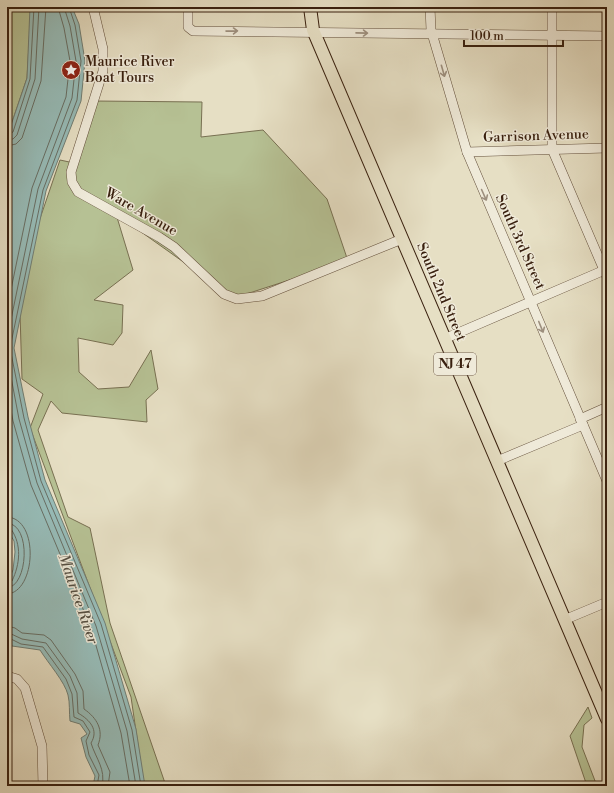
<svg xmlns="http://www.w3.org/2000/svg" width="614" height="793" font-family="'Libre Bodoni',serif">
<rect width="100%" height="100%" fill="#e6dfc4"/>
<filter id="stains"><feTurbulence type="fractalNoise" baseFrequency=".005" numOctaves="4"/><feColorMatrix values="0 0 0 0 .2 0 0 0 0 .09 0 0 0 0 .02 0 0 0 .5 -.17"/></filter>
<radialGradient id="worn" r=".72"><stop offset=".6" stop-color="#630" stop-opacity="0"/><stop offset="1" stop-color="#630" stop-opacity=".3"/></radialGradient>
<g fill="#b6c194" stroke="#787052">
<path d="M7,7H30L31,10L27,78L7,137Z"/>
<path d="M95,101L202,102L201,137L263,130L327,199L348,261L234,298L116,214L133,270L94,300L123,305L122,333L113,345L78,338L79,372L98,389L129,387L151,350L158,389L146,400L147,422L62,413L51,401L38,430L68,517L90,528L110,623L166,786H144L131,697L30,428L43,394L22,379L19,280L60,160L74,163Z"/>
<path d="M588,707L592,718L584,725L582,747L597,786H587L570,736Z"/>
</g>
<path fill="#97bcb8" stroke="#717e74" d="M30,7H72L79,24L85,61L81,101L46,191L14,348L28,417L45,480L105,623L136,729L145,786H93L95,776L86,757L81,738L87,734L80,724L70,721C69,712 70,703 68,695C65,682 48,663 40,650L12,646L7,639V583L13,570L15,552L14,541L7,529V137L27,78Z"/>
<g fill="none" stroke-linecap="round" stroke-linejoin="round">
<g stroke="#686e64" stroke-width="1">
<path d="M69,7L75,25L81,61L77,100L43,190L10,348L24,418L41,481L101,624L132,730L141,786"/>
<path d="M7,135L13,132L30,79L34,7"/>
<path d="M7,140L13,139L17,135L35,79L39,7"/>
<path d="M7,146L16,144L22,138L41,81L46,7"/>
<path d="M7,309L32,188L66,97L70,61L64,28L58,7"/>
<path d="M7,339L38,189L72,98L76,61L70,26L64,7"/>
<path d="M7,356L19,419L37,483L96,626L127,731L136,786"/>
<path d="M7,388L13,421L31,485L91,628L121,733L130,786"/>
<path d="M7,517C40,518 36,593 7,594"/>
<path d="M7,523C32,524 28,587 7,588"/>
<path d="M7,528L11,529C22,545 20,564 12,581L7,583"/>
<path d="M7,626L15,628L22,633L44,635L51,640L75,674L83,691L84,709C97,718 104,730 98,745L110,772L108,786"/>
<path d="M7,632L22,639L46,643L70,676L77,693L78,713C90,720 99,730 91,743C96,759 106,769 102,786"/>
<path d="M7,637L21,644L43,647L66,679L72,694L74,717L83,721L90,732L86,741L89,755L99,775L97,786"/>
</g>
<defs>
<g id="minor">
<path d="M93,7L103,49V71L71,172L72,182L78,192L159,237L174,247L224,294L237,299L262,296L402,239"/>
<path d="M188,7V27L193,31L607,36"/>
<path d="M430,7L431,30L467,152L607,481"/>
<path d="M552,7V149L607,277"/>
<path d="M467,152L607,148"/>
<path d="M444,339L607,269"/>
<path d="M580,419L607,407"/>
<path d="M497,461L583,425"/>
<path d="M564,620L607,602"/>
<path d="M7,676L17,679L25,688L42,746L43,786"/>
</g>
<path id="major" d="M310,7L313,30L607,719"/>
</defs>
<use href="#minor" stroke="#64503c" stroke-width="10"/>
<use href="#major" stroke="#39200f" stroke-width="14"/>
<use href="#minor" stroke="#efead9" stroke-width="9"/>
<use href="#major" stroke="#e6dfc4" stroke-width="12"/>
<defs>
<path id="rail" d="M604,419L607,418"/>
</defs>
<use href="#rail" stroke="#39200f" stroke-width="3.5"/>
<use href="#rail" stroke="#efead9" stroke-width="2" stroke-dasharray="6" stroke-linecap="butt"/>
</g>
<defs><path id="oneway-shaft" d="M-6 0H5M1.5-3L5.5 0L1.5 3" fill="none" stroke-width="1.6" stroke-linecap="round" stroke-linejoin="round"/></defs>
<g stroke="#9d8f7e">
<use href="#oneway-shaft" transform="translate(232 31) rotate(-1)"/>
<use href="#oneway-shaft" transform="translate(362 33) rotate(1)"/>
<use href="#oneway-shaft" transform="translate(443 71) rotate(74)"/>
<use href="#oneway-shaft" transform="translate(484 195) rotate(66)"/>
<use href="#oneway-shaft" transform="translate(541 327) rotate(68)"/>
</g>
<defs>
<symbol id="sight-disc" viewBox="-11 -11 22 22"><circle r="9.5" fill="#8f2418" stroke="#efead9"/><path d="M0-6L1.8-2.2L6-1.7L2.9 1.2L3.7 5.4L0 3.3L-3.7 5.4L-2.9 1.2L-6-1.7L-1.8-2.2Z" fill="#fff"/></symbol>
</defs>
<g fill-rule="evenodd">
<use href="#sight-disc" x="60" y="59" width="22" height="22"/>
</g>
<g text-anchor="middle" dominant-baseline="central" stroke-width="3" stroke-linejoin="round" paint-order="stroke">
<rect fill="#efead9" stroke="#705d4c" stroke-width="1" x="434" y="353" width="42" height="22" rx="3"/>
<g font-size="13" font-weight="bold" fill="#39200f">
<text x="455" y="364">NJ 47</text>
</g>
<g font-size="14" fill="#39200f" stroke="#efead9" text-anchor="start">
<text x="85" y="62">Maurice River<tspan x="85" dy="16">Boat Tours</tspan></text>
</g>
<g font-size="14" fill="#39200f" stroke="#efead9">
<text transform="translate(536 136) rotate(-2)">Garrison Avenue</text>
<text transform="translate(141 212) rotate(30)">Ware Avenue</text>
<text transform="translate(520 242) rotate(66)">South 3rd Street</text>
<text transform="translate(441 292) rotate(67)">South 2nd Street</text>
</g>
<g font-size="15" font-style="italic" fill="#554f42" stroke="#efead9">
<text transform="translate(78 599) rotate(71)">Maurice River</text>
</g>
</g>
<rect width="614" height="793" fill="none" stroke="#e6dfc4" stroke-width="24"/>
<rect x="8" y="8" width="598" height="777" fill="none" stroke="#39200f" stroke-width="2"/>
<rect x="12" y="12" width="590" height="769" fill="none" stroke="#39200f"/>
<path d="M464 40v6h99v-6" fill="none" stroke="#39200f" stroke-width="2"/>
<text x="470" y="40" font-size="12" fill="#39200f" stroke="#efead9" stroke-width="3" paint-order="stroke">100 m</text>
<rect width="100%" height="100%" filter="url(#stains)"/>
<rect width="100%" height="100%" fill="url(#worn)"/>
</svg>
